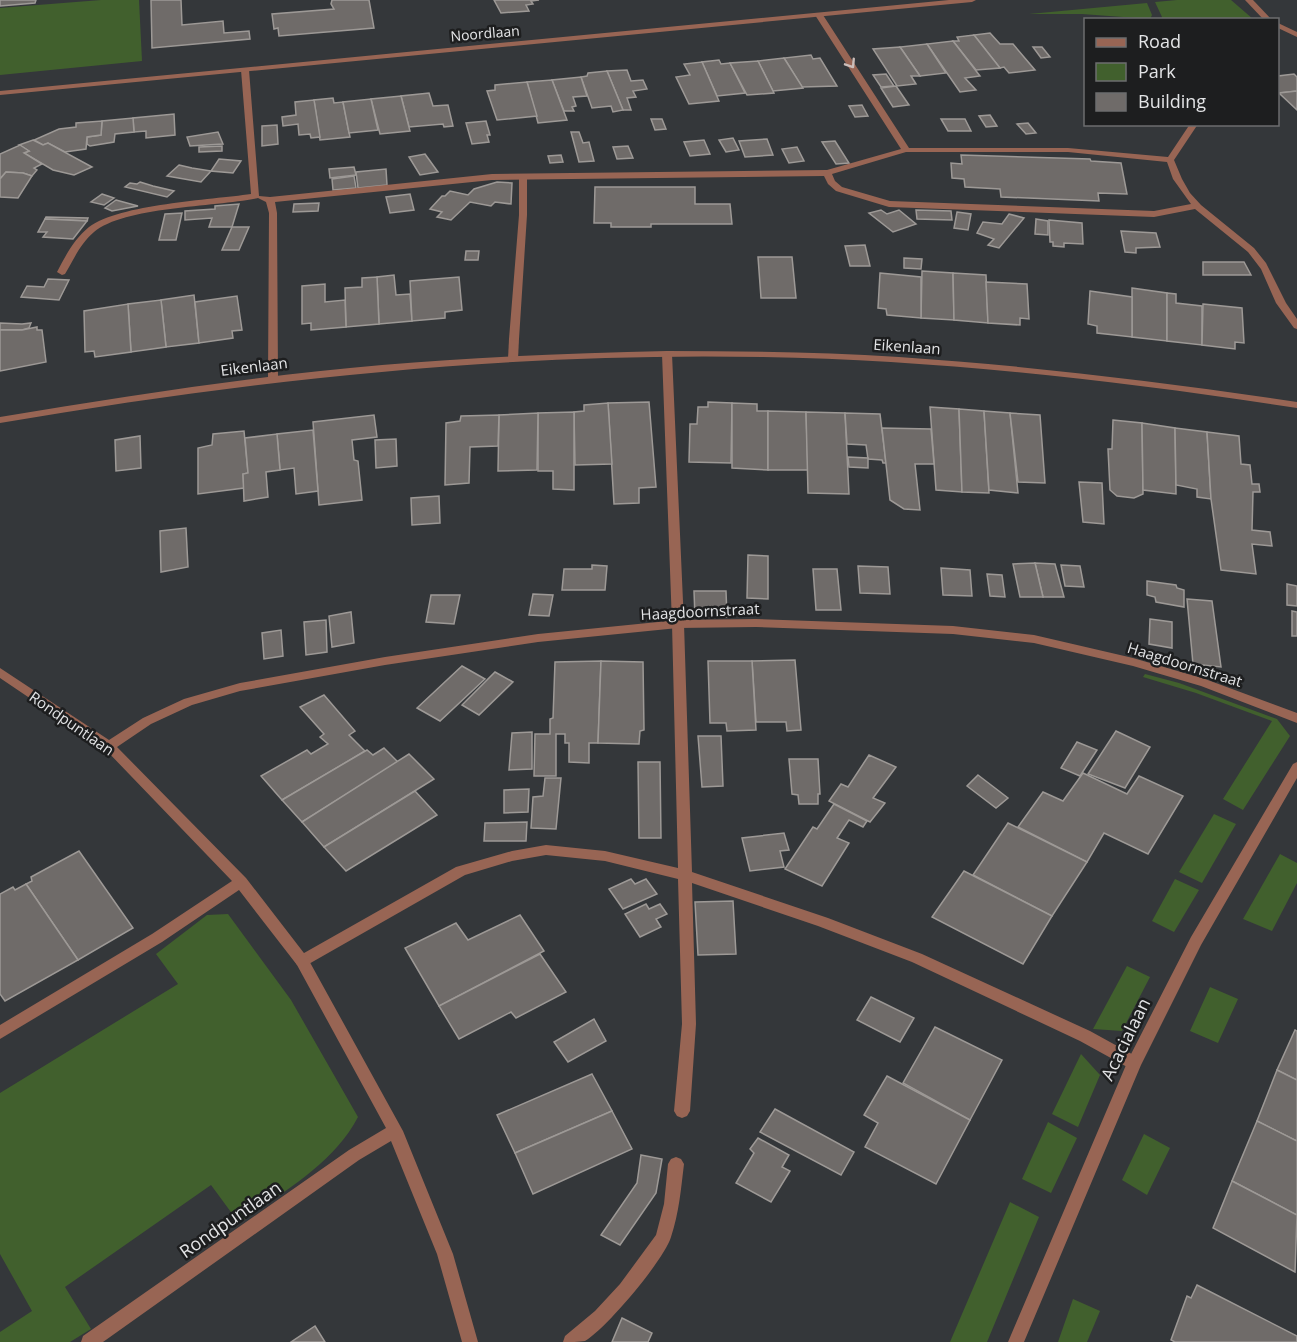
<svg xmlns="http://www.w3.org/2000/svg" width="1297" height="1342" font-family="'Open Sans',sans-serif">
<rect width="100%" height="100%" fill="#34373a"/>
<g fill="#41602d">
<path d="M101,0H139L142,61L0,75V8Z"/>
<path d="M1177,0H1231L1253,19H1161L1162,17L1155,2Z"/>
<path d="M1147,3L1152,15L1150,19L1082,14H1029Z"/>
<path d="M1145,674L1179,683L1277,719L1290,736L1243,810L1223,799L1272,721L1196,693L1143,677Z"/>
<path d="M1214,814L1236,824L1202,883L1179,872Z"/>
<path d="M1280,854L1297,863V883L1272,931L1243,919Z"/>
<path d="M1175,879L1199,890L1174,932L1152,921Z"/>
<path d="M228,914L291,1000L358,1117C333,1165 282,1192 239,1223L211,1185L65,1287L91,1329L70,1342H0V1332L32,1311L0,1254V1093L178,984L156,954L207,915Z"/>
<path d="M1127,966L1150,977L1122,1031L1093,1029Z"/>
<path d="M1210,987L1238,999L1218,1043L1190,1031Z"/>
<path d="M1081,1054L1100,1075L1078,1127L1052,1114Z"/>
<path d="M1048,1122L1077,1138L1051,1193L1022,1179Z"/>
<path d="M1144,1134L1170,1148L1147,1195L1122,1180Z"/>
<path d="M1010,1202L1039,1217L987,1342H950Z"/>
<path d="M1073,1299L1100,1311L1087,1342H1058Z"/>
</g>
<g fill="#6f6b69" stroke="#9d9996" stroke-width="1.5">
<path d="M0,0H36L35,3L0,6Z"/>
<path d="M151,0H181L182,25L223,21L224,33L249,31L250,39L152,48Z"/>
<path d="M332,0H369L374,28L279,36L278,28L274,29L272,14L334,9L331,4Z"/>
<path d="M494,0H539L531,1L533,4L526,5L529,11L501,13Z"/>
<path d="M990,33L1000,44H1013L1035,70L1009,73L1004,67L1000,68L974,35Z"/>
<path d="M974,35L1000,68L976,70L953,41H959L957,37Z"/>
<path d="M953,41L980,76L965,78L976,90L960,92L927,44Z"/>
<path d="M927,44L946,73L920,76L900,47Z"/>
<path d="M900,47L920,76H911L916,84L897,86L873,49Z"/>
<path d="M1033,47H1042L1050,57L1041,58Z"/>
<path d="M811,55L813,59L820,58L837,86L802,87L784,58Z"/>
<path d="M784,58L803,88L773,91L758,61Z"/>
<path d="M719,60L721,64L730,63L745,93L717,96L702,62Z"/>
<path d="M758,61L774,93L747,95L730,63Z"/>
<path d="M702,62L719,101L689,104L676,77L690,75L684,64Z"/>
<path d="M627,70L631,81L643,80L647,89L633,91L636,97L627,98L631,110H623L607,71Z"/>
<path d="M607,71L623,110L613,112L611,106L592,108L581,77L587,76L588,73Z"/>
<path d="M886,74L894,86L881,87L873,75Z"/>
<path d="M1294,74L1297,77V91L1278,93V76Z"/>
<path d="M581,77L587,96L573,97L576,106L572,107L574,111H564L552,80Z"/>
<path d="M552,80L567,120L538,123L527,82Z"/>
<path d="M527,82L537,116L497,120L487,91L495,90V85Z"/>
<path d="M896,86L909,105L893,107L881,88Z"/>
<path d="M1297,91V110L1279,93Z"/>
<path d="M429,93L433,106L448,105L453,126L444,127L443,124L409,127L401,96Z"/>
<path d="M401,96L410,131L380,134L371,99Z"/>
<path d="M333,98L334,103L343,102L350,137L320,140L314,100Z"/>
<path d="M371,99L378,130L349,133L343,102Z"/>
<path d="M314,100L320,137L311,138L310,134L299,135L298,124L283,126L282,117L296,115L295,102Z"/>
<path d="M862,105L868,116L855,117L849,106Z"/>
<path d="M174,114L175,135L146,138V131L134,132L133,118Z"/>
<path d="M990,115L997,126L986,127L979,116Z"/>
<path d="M133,118L134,132L115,134L114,142L90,146L87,144V137L101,135L102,121Z"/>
<path d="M651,119H662L666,129L655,130Z"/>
<path d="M941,119H965L971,131H948Z"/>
<path d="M102,121L101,135L87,137L86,149L65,152L48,143L43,145L34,140L59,129L76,127V123Z"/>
<path d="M486,121L490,135H487L489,142L472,144L466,123Z"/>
<path d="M1028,123L1036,133L1026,134L1017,124Z"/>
<path d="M277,125L278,144L262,146V126Z"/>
<path d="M218,132L223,144L190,146L187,137Z"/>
<path d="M571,132H579L583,143L589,142L594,161L579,162Z"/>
<path d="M733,138L739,150L726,152L719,140Z"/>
<path d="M767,139L773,155L745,157L739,141Z"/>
<path d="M33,140L43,145L48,143L92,167L74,175L53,170L24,153L29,151L19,145Z"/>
<path d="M704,140L710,154L690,156L684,142Z"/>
<path d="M835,141L849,163L836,164L822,142Z"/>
<path d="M20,145L29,151L24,153L42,164L34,168L37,170L32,176L23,173L6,172L0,179V154Z"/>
<path d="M222,146V151L199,152V147Z"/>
<path d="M628,146L633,158L617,159L613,147Z"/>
<path d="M797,147L804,161L789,163L782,149Z"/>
<path d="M425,154L438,172L420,175L409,157Z"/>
<path d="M561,155L563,162L550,163L548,156Z"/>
<path d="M961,155L1090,159L1091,161L1121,163L1127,194L1098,193L1099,201L1001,197L1000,189L965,187L964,179L952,178L951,163L962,164Z"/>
<path d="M219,159L241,161L233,173L211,171Z"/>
<path d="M179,165L192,168L211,171L201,182L167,176Z"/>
<path d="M354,167L356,175L330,178L329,169Z"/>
<path d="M386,169L387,185L358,188L356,172Z"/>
<path d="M6,172L23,173L32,176L18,198L0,197V179Z"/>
<path d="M354,176L356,188L333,190L332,179Z"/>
<path d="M140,182L153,186L174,191L167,197L125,187L130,183L137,184Z"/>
<path d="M497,182L512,183L511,204L495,202L491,206L470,202L451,220L437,217L442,212L430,209L442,196H445L450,191L468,195L474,189Z"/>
<path d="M595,187H695V204H730L732,224H651V227H611V223H594Z"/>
<path d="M102,194L114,198L104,205L91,202Z"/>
<path d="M410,194L414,210L390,213L386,197Z"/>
<path d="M116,200L138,206L112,211L105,208Z"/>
<path d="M319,203L318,211L293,212L294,204Z"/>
<path d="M239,204L232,227H209L212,218L185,220V211L215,209V206Z"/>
<path d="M881,210L887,214L899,210L916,224L893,232L869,213Z"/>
<path d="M916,210L951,211L952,220L917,219Z"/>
<path d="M957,212L971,214L968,230L954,228Z"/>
<path d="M182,213L176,240H159L165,214Z"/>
<path d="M1009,214L1024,218L999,248L988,245L994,239L977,233L983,222L1002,224Z"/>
<path d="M46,217L88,218L87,221L45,219Z"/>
<path d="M45,219L87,221L73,239L43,237L47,232H38Z"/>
<path d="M1036,219L1048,221V235L1035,234Z"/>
<path d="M1049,220L1082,223L1083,244L1064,243V247L1053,246V242H1050Z"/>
<path d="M232,227H249L239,250H222Z"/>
<path d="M1121,231L1156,233L1160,247L1136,248V253L1125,252Z"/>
<path d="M865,245L870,266H850L845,246Z"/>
<path d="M466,251H479L478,260H465Z"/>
<path d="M758,257H792L796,298H761Z"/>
<path d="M904,258L922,259L921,269L904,268Z"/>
<path d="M1203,262H1244L1251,275H1203Z"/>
<path d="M922,271L953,273L954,320L921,318Z"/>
<path d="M880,273L921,277V318L887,315L886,309L878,308Z"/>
<path d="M953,273L986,275L988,323L954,320Z"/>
<path d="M394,275L396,295L410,294L412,321L379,324L377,277Z"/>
<path d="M377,277L379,324L346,327L345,288L362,287V278Z"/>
<path d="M459,277L462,310L445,312V318L412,321L410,281Z"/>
<path d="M48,279L69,280L59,300L21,297L27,286L44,287Z"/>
<path d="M986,282L1027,284L1029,319L1020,318V325L988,323Z"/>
<path d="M325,284V302L345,300L346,327L311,330V323L302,324V286Z"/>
<path d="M1132,288L1167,293V341L1132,337Z"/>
<path d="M1090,291L1132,297V337L1097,333V326L1088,324Z"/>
<path d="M1167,293L1176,294V303L1202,306V345L1167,341Z"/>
<path d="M194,295L199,343L166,347L161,300Z"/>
<path d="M237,296L242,330L232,331L233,338L199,343L195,302Z"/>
<path d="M161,300L166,347L131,352L128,304Z"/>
<path d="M128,304L131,352L95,357L94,351L85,352L84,311Z"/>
<path d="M1203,304L1242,308L1244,343L1235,342V349L1202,345Z"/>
<path d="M0,323L22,324L31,323L29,328L22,330H0Z"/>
<path d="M37,327V330H42L46,362L0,371V330H22Z"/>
<path d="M649,402L656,487L639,488V503L614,504L608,403Z"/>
<path d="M708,402L732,403L731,463L689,462L690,424H697L698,407H708Z"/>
<path d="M608,403L612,464L575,465L574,412L584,411V405Z"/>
<path d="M732,403L757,404V411H768V470L732,468Z"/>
<path d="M930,407L959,409L962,492L936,490Z"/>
<path d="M959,409L984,411L989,493L962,492Z"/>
<path d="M768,411L806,412L808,470H768Z"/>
<path d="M984,411L1010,413L1018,493L989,490Z"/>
<path d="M574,412V490L553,489V471H538V413Z"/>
<path d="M806,412L845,413L849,494L808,493Z"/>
<path d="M538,413L537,470L498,471L499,415Z"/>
<path d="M845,413L880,414L886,463H883L882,460L868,459L866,445L847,444Z"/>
<path d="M1010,413L1040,415L1045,483L1018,482Z"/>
<path d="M374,415L377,437L352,440L354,460L358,461L362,500L319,505L313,422Z"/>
<path d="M499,415L498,446L470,447L469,483L445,485L446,423L460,421L461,416Z"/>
<path d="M1113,420L1142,423L1143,494L1134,498L1117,496L1110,490L1108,449H1112Z"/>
<path d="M1142,423L1175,428L1176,494L1143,490Z"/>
<path d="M882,428L931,429L934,464H915L920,510L904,509L890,500Z"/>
<path d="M1175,428L1207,432L1211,499L1197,497V489L1176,485Z"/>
<path d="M313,430L318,491L296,494L294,468L280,470L277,434Z"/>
<path d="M244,431L248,473L243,474L244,488L198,494V448L212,445L213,434Z"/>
<path d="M1207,432L1239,436L1241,464L1250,465L1252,484H1259L1260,492H1253L1252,530L1270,532L1272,546L1252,544L1256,574L1221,570L1211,499Z"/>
<path d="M277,434L280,470L266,472L268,497L244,501L243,474L248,473L245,438Z"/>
<path d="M140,436L141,468L116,471L115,440Z"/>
<path d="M396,439L397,466L376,468L375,440Z"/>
<path d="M848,457L868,458V468L849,467Z"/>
<path d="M1079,482L1102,483L1104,524L1083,522Z"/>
<path d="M439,496L440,523L412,525L411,498Z"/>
<path d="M186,528L188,567L161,572L160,531Z"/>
<path d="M748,555L768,556V599L747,598Z"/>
<path d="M1035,563L1055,564L1064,597H1043Z"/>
<path d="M1035,563L1043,597H1020L1013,564Z"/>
<path d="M592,565L607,566L605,590H562L564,569H592Z"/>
<path d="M1061,565L1080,566L1084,587L1065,586Z"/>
<path d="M858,566L888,567L890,594L860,593Z"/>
<path d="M941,568L970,570L972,596L943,595Z"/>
<path d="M813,569H837L841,610H816Z"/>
<path d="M987,574L1002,575L1005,597L990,596Z"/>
<path d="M1147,581L1176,585L1177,588L1184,590V607L1156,602L1155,597L1147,595Z"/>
<path d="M1287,584L1297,586V606L1287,605Z"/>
<path d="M694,591H726L727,617H695Z"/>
<path d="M533,594L553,595L549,616L529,615Z"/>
<path d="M431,595H460L454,624L426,622Z"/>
<path d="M1187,599L1212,601L1221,667L1193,664Z"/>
<path d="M1292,611L1297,612V636H1292Z"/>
<path d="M351,612L354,643L332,647L329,616Z"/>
<path d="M1150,619L1172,622V648L1149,644Z"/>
<path d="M326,620L327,652L306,655L304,622Z"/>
<path d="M281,630L283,656L264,659L262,633Z"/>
<path d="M795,660L801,730L787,731L786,722H756L752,661Z"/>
<path d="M601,661L598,743H589V763L569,762V743H565V734H556V776H534L535,734H550V719L553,718L555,662Z"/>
<path d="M601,661L643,662L644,730L640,731L639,744L598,743Z"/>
<path d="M708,661H752L756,730L727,731L726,723H710Z"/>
<path d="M462,666L485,679L440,721L417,708Z"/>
<path d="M495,672L513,682L479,715L462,705Z"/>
<path d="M324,695L355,731L349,735L365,751L282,800L261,776L307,750L311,754L328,744L320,737L324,734L300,707Z"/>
<path d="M1116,731L1150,747L1125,788L1088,774Z"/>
<path d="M532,732V769L509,770L512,733Z"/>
<path d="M698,736H721L723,786L702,787Z"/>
<path d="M1077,742L1097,750L1080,776L1061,768Z"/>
<path d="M384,748L398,762L302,822L282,800L367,750L373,755Z"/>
<path d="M409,754L434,779L324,847L302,822Z"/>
<path d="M869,755L896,767L873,798L885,803L870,822L829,801L841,784L848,787Z"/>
<path d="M789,759H818L820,794H818V804H799L798,795L792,794Z"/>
<path d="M638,762H660L661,838H639Z"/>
<path d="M1083,773L1127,794L1139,776L1183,796L1148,854L1104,833L1087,862L1018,827L1043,792L1063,801Z"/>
<path d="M978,775L1008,798L996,808L967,786Z"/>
<path d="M545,778H561L556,829L531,828L533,797L543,796Z"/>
<path d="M529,789L528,812L504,813V790Z"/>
<path d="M415,791L437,815L346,871L324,847Z"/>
<path d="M834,804L867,821L863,827L849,820L837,838L849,843L822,886L785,869L813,827L817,829Z"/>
<path d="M527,822L526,841H484L485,823Z"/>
<path d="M1008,823L1087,862L1052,916L973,875Z"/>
<path d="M784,833L789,850L780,851L784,867L750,871L742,838Z"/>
<path d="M79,851L133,928L78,960L26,884L32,881L31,877Z"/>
<path d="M964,871L1052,916L1023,964L932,917Z"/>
<path d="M631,879L635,884L646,879L657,894L623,909L609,889Z"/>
<path d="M26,884L78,960L5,1001L0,994V894L13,887L15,890Z"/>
<path d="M733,901L736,954L698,955L695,902Z"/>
<path d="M646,904L649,909L660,904L667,914L656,919L661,927L640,937L625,914Z"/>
<path d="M520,915L544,951L439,1006L405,948L456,923L468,940Z"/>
<path d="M540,954L566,992L516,1018L511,1012L459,1039L439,1006Z"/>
<path d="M871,997L914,1018L900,1042L857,1020Z"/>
<path d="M594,1019L606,1041L568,1062L554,1042Z"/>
<path d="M935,1027L1002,1060L970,1120L903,1083Z"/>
<path d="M1295,1030L1297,1031V1080L1277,1070Z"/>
<path d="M1277,1070L1297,1080V1141L1257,1121Z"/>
<path d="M592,1074L612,1111L515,1153L497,1115Z"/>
<path d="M887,1076L970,1120L936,1184L865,1147L878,1123L864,1115Z"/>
<path d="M775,1109L854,1152L841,1175L760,1132Z"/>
<path d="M612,1111L632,1149L533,1194L515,1153Z"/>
<path d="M1257,1121L1297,1141V1215L1232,1181Z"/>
<path d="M758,1138L789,1155L782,1167L790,1171L771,1202L736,1183L754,1153L750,1149Z"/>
<path d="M641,1155L662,1159L656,1193L620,1245L601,1235L637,1183Z"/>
<path d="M1232,1181L1297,1215L1295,1272L1213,1228Z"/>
<path d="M1197,1285L1297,1336V1342H1175L1171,1340L1187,1296L1191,1298Z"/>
<path d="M622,1318L652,1333L648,1342H612Z"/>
<path d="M315,1326L325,1342H291Z"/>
</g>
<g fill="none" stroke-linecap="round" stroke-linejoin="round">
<g fill="#986554" fill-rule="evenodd">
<path d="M816,13L823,15L909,148H1068L1168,157L1190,124H1198L1174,160L1182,179L1190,193L1201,205L1254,248L1266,263L1286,303L1297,319V329L1294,328L1276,303L1261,269L1248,252L1195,209L1154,217L889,207L836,191L828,184L824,176L492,180L275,202L277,213L278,378L273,381L268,378L269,213L266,202L258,198C216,207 125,206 94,232C80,244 74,259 65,274L62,275L57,272C66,255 74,239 89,227C120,204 210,200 251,194L241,70L245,68L249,70L259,196L270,197L492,174L827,170L901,149L815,15ZM906,152H1068L1167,162L1173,179L1191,204L1154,211L890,201L842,187L835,181L832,174Z"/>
<path d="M514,336L519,339L518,359L513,362L508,359L509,339Z"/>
<path d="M667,351L672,354L684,624L692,872L828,918L922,954L1090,1031L1139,1058L1141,1063L1139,1068L1134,1070L1129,1068L1080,1041L912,962L818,926L692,883L696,1024L690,1111L687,1116L682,1118L677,1116L674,1111L682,1024L678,879L605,861L546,855L512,861L465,875L307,965L302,967L297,965L295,961L297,957L456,867L512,851L546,845L605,851L678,868L672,624L662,354Z"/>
<path d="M676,1157L681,1159L684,1164C681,1189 679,1213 671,1237C664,1260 606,1329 585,1341C580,1342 569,1342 563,1342L565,1336L595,1311L620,1284L656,1235L664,1204L668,1164L671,1159Z"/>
</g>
<g fill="#986554" fill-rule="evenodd">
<path d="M1245,0H1253L1272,20H1264Z"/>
<path d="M1278,23L1297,32V37L1278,28Z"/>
<path d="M523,174L527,177V215L519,339L514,342L509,339L519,215V177Z"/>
<path d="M667,351C744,351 822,352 899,357C1032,366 1165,382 1297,402V408C1120,381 942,360 763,357C506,352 252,380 0,423V417C127,396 254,376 382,365C477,357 572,353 667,351Z"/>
<path d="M756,619L953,626L1034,635L1133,658L1205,679L1297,713V723L1201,686L1133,666L1034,643L953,634L756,627L678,628L538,642L385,665L240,691L192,705L151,724L117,747L246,878L307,957L403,1131L453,1254L478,1342H462L437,1254L391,1141L359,1160L103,1342H81L83,1336L349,1150L386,1128L297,965L239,890L162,942L0,1039V1025L152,934L232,881L105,749L0,678V668L109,740L143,718L184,699L240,683L385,657L538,634L678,620Z"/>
<path d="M1297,762V778L1201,945L1141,1065L1024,1342H1008L1129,1058L1191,937L1293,764Z"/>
</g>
<path fill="#986554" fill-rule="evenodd" d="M949,0H976L972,2L0,95V91Z"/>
</g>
<defs><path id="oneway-chevron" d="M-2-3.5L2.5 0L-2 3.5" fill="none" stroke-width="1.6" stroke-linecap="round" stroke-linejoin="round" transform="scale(1.5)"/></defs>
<use stroke="#ccbeba" href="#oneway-chevron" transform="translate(851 64) rotate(57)"/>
<g text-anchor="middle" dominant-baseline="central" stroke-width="5" stroke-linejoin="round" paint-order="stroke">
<g font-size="14" fill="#e3e4e6" stroke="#1d1e1f">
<text transform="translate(485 33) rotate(-5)">Noordlaan</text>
</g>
<g font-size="15" fill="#e3e4e6" stroke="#1d1e1f">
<text transform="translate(907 346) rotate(4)">Eikenlaan</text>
<text transform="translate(254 366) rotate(-7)">Eikenlaan</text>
<text transform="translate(700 611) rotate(-3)">Haagdoornstraat</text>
<text transform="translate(1185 664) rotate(17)">Haagdoornstraat</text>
<text transform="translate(72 723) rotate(35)">Rondpuntlaan</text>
</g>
<g font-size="18" fill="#e3e4e6" stroke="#1d1e1f">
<text transform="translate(1125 1039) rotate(-64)">Acacialaan</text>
<text transform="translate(230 1219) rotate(-35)">Rondpuntlaan</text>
</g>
</g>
<rect x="1084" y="18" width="195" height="108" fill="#1d1e1f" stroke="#6c6d6f" stroke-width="1.5"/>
<rect x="1096" y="38" width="30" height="9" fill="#986554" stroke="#6c6d6f" stroke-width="1.5"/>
<text x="1138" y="48" font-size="18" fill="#e3e4e6">Road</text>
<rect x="1096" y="63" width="30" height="18" fill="#41602d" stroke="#6c6d6f" stroke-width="1.5"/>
<text x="1138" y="78" font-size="18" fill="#e3e4e6">Park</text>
<rect x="1096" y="93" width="30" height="18" fill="#6f6b69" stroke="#6c6d6f" stroke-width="1.5"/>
<text x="1138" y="108" font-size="18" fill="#e3e4e6">Building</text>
</svg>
